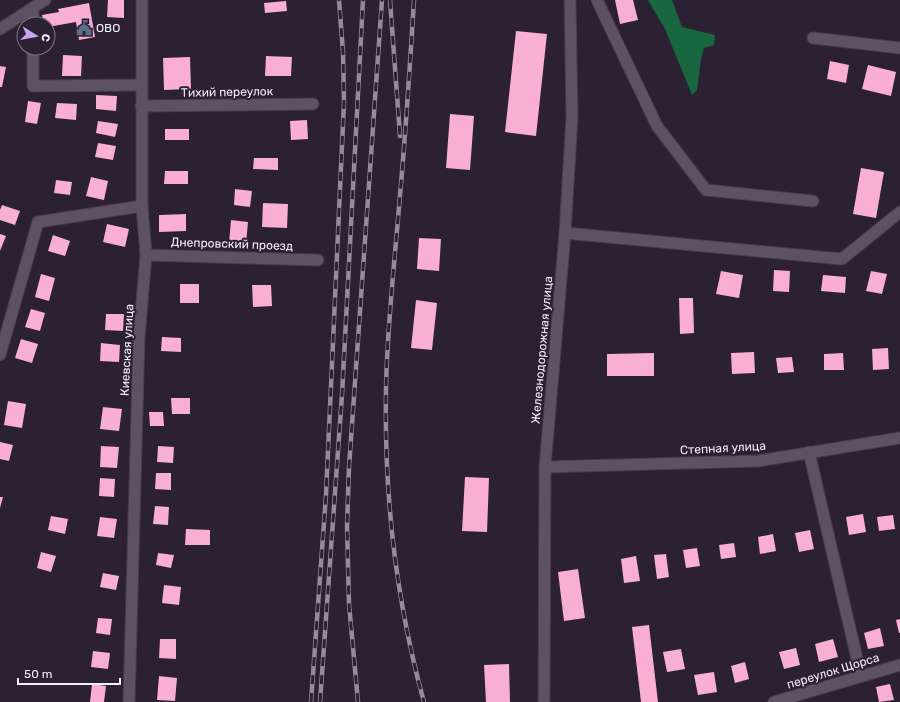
<svg xmlns="http://www.w3.org/2000/svg" width="900" height="702" font-family="Rubik,sans-serif">
<rect width="100%" height="100%" fill="#2b2132"/>
<path fill="#186740" d="M648,0H672L682,27L715,35L714,45L704,48L701,59L697,90L692,95L665,29Z"/>
<g fill="#f9aed3">
<path d="M108,0H124V18L107,17Z"/>
<path d="M615,0H633L638,20L620,24Z"/>
<path d="M286,1L287,11L265,13L264,3Z"/>
<path d="M89,3L95,37L79,40L76,22L48,27V24H44L42,15L59,12L58,9Z"/>
<path d="M516,31L547,34L536,136L505,132Z"/>
<path d="M63,55L82,56L81,76H62Z"/>
<path d="M266,56L292,57L291,76H265Z"/>
<path d="M190,57L191,89L164,90L163,58Z"/>
<path d="M830,61L849,65L846,83L827,79Z"/>
<path d="M868,65L896,72L891,96L862,89Z"/>
<path d="M0,66L6,67L2,87H0Z"/>
<path d="M96,95L117,96L116,111L96,109Z"/>
<path d="M28,101L41,103L37,124L25,122Z"/>
<path d="M57,103L77,104L76,120L55,118Z"/>
<path d="M450,114L474,116L470,170L446,168Z"/>
<path d="M307,120L308,139L291,140L290,121Z"/>
<path d="M98,121L118,124L115,137L96,133Z"/>
<rect x="165" y="129" width="24" height="11"/>
<path d="M98,143L116,146L113,160L95,157Z"/>
<path d="M254,158H278V170L253,169Z"/>
<path d="M861,168L884,172L876,218L853,214Z"/>
<path d="M165,171H188V184H164Z"/>
<path d="M91,177L108,181L104,200L86,196Z"/>
<path d="M56,180L72,182L70,195L54,193Z"/>
<path d="M235,189L252,191L250,207L234,205Z"/>
<path d="M263,203L288,204L287,228L262,227Z"/>
<path d="M2,205L20,211L15,225L0,220V210Z"/>
<path d="M186,214V231L159,232V215Z"/>
<path d="M231,220L248,222L246,244L229,243Z"/>
<path d="M107,224L129,229L125,247L103,242Z"/>
<path d="M0,234L6,236L0,251Z"/>
<path d="M53,235L70,241L65,256L48,251Z"/>
<path d="M419,238L441,239L439,271L417,269Z"/>
<path d="M774,270L790,271L789,292L773,291Z"/>
<path d="M721,271L743,275L739,298L716,294Z"/>
<path d="M871,271L887,274L882,294L866,291Z"/>
<path d="M41,274L55,278L49,301L35,297Z"/>
<path d="M823,275L846,277L845,293L821,291Z"/>
<rect x="180" y="284" width="19" height="19"/>
<path d="M252,285H271L272,306L253,307Z"/>
<path d="M679,298H693L694,333L680,334Z"/>
<path d="M416,300L437,303L432,350L411,348Z"/>
<path d="M31,309L45,313L40,331L25,327Z"/>
<path d="M106,314H124L123,331L105,330Z"/>
<path d="M162,337L181,338V352L161,351Z"/>
<path d="M21,339L38,344L32,363L15,358Z"/>
<path d="M101,343L120,345L119,362L100,361Z"/>
<path d="M888,348L889,369L873,370L872,349Z"/>
<path d="M754,352L755,373L732,374L731,353Z"/>
<path d="M654,353V376H607V354Z"/>
<path d="M843,353L844,370H824V354Z"/>
<path d="M792,357L794,372L778,373L776,358Z"/>
<path d="M171,398H190V414H172Z"/>
<path d="M8,401L26,404L22,428L4,425Z"/>
<path d="M103,407L122,409L119,431L100,429Z"/>
<path d="M149,412H163L164,426H150Z"/>
<path d="M0,442L13,445L9,461L0,459Z"/>
<path d="M101,446L119,447L117,468L100,467Z"/>
<path d="M158,446L174,447L173,463L157,462Z"/>
<path d="M156,473H171V490L155,489Z"/>
<path d="M465,477L489,478L487,532L462,531Z"/>
<path d="M100,478L115,479L114,497L99,496Z"/>
<path d="M0,497H3L0,508Z"/>
<path d="M155,506L169,507L168,525L153,524Z"/>
<path d="M863,514L866,532L849,535L846,517Z"/>
<path d="M893,515L895,529L879,531L877,517Z"/>
<path d="M51,516L68,519L65,534L48,530Z"/>
<path d="M100,517L117,519L114,538L97,536Z"/>
<path d="M186,529L210,530V545H185Z"/>
<path d="M810,530L814,549L799,552L795,533Z"/>
<path d="M773,534L776,551L760,554L758,537Z"/>
<path d="M734,543L736,557L721,559L719,545Z"/>
<path d="M697,548L700,566L686,568L683,550Z"/>
<path d="M41,552L56,556L51,572L37,568Z"/>
<path d="M158,553L174,555L171,568L156,565Z"/>
<path d="M666,554L669,577L657,579L654,555Z"/>
<path d="M636,556L640,581L624,583L621,559Z"/>
<path d="M578,569L585,618L564,621L558,572Z"/>
<path d="M103,573L119,576L116,590L100,587Z"/>
<path d="M164,585L181,587L179,605L162,603Z"/>
<path d="M98,618L112,619L110,635L96,633Z"/>
<path d="M900,619V633H899L896,620Z"/>
<path d="M649,625L658,702H641L632,627Z"/>
<path d="M880,628L884,646L868,649L864,633Z"/>
<path d="M160,639H176V659L159,658Z"/>
<path d="M833,639L838,657L819,662L815,644Z"/>
<path d="M796,648L800,665L784,669L779,652Z"/>
<path d="M681,649L685,669L667,672L663,652Z"/>
<path d="M93,651L110,653L108,669L91,667Z"/>
<path d="M745,662L749,679L735,683L731,666Z"/>
<path d="M509,664L510,702H486L484,665Z"/>
<path d="M714,672L717,692L698,695L694,675Z"/>
<path d="M159,676L177,678L175,701L157,700Z"/>
<path d="M92,684L106,686L104,702H90Z"/>
<path d="M890,684L894,700L879,702L876,687Z"/>
</g>
<g fill="none" stroke-linecap="round" stroke-linejoin="round">
<defs>
<g id="minor">
<path d="M597,0L657,126L706,190L813,201"/>
<path d="M33,8V24"/>
<path d="M0,29L45,0"/>
<path d="M813,38L900,48"/>
<path d="M33,48V86L141,85"/>
<path d="M141,106L313,104"/>
<path d="M565,233L842,259L900,212"/>
<path d="M146,255L318,260"/>
<path d="M0,355L38,222L142,206"/>
<path d="M809,452L861,676"/>
<path d="M545,467L758,461L900,438"/>
<path d="M129,702L139,338L146,255L142,206V0"/>
<path d="M544,702L545,467L565,233L572,117L570,0"/>
<path d="M774,702L900,665"/>
</g>
</defs>
<use href="#minor" stroke="#463c4a" stroke-width="13"/>
<use href="#minor" stroke="#5d5164" stroke-width="11"/>
<defs>
<g id="rail">
<path d="M390,0L400,136"/>
<path d="M414,0C410,65 406,130 400,195C395,259 387,325 386,389C384,495 396,601 424,702"/>
<path d="M311,702L326,495L344,102L343,52L339,0"/>
<path d="M320,702L342,395L363,0"/>
<path d="M358,702L349,604L347,526L349,467L382,0"/>
</g>
</defs>
<use href="#rail" stroke="#958c9b" stroke-width="4.5"/>
<use href="#rail" stroke="#2b2132" stroke-width="3" stroke-dasharray="9" stroke-linecap="butt"/>
</g>
<defs>
<symbol id="civic-bare" viewBox="-9 -9 18 18"><path d="M-.6-6.5H3V-4.5H.6V-3L4-1V1h2V6H-6V1h2V-1L-.6-3ZM-1.2 2.5V6h2.4V2.5Z" fill="#5c6f8a" stroke="#2b2132" stroke-width="2.5" paint-order="stroke"/></symbol>
</defs>
<g fill-rule="evenodd">
<use href="#civic-bare" x="73" y="17" width="22" height="22"/>
</g>
<g text-anchor="middle" dominant-baseline="central" stroke-width="4" stroke-linejoin="round" paint-order="stroke">
<g font-size="12" fill="#f5eefa" stroke="#2b2132" text-anchor="start">
<text x="96" y="28">ОВО</text>
</g>
<g font-size="12" fill="#f5eefa" stroke="#2b2132">
<text transform="translate(227 92) rotate(-1)">Тихий переулок</text>
<text transform="translate(232 244) rotate(2)">Днепровский проезд</text>
<text transform="translate(127 350) rotate(-87)">Киевская улица</text>
<text transform="translate(542 350) rotate(-85)">Железнодорожная улица</text>
<text transform="translate(723 448) rotate(-3)">Степная улица</text>
<text transform="translate(833 671) rotate(-17)">переулок Щорса</text>
</g>
</g>
<g transform="translate(36 36) rotate(101)"><circle r="19" fill="#2b2132" stroke="#7c7382"/>
<path d="M0-3L7 15L0 10L-7 15Z" fill="#c7a6ef"/>
<text y="-6" font-size="11" font-weight="bold" text-anchor="middle" fill="#f5eefa">С</text>
</g>
<path d="M18 678v6h102v-6" fill="none" stroke="#f5eefa" stroke-width="2"/>
<text x="24" y="678" font-size="12" fill="#f5eefa" stroke="#2b2132" stroke-width="3" paint-order="stroke">50 m</text>
</svg>
